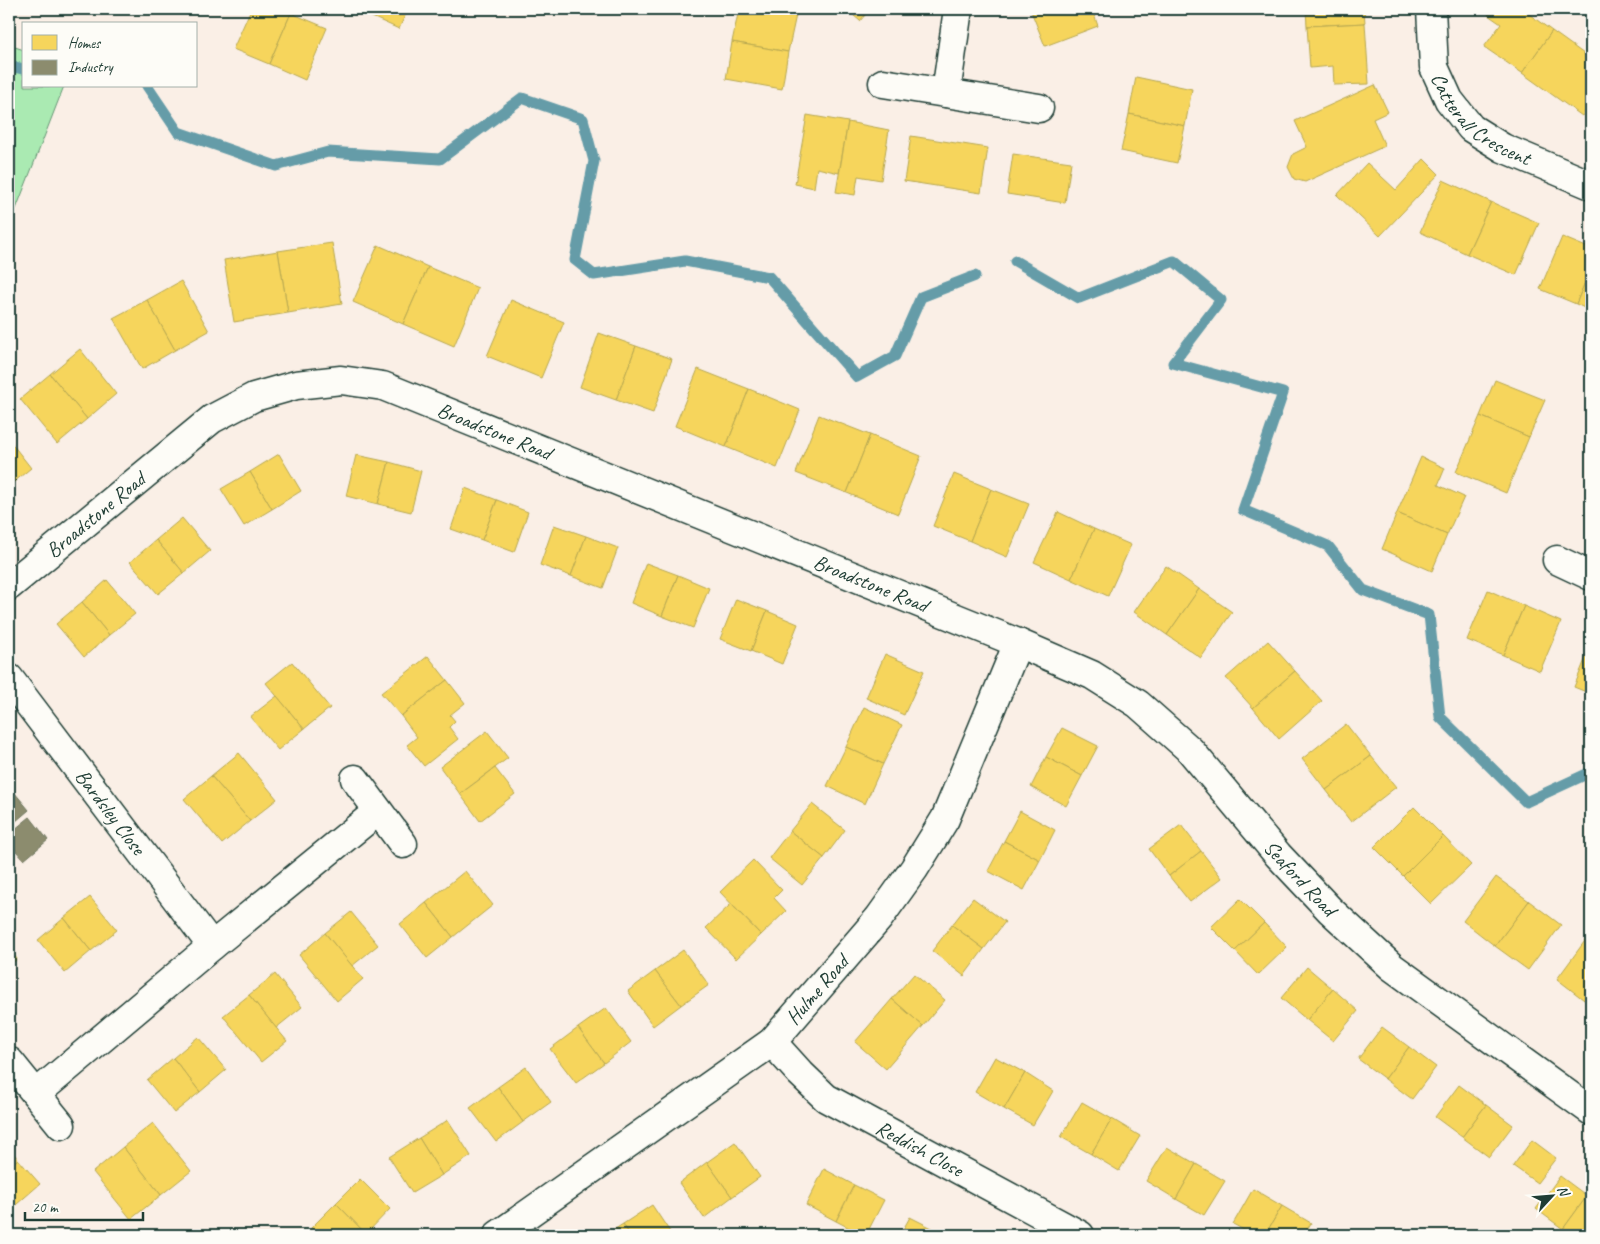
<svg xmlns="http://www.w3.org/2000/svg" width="1600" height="1244" font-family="Caveat,sans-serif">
<rect width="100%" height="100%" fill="#faefe6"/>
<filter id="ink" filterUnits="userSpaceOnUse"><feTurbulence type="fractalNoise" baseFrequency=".02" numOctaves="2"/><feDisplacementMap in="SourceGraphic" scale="10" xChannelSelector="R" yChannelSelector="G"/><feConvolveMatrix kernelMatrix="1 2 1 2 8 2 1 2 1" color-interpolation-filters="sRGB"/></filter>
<g filter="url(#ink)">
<path fill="#aaeab2" stroke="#649473" d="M9,45L24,50V86H64L16,209L9,213Z"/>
<g fill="#f6d55c" stroke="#b6a750">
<path d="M251,9H282L291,13L269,64L233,49Z"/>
<path d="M354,9H408L399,29Z"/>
<path d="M739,9H762L796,15L788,52L732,42Z"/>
<path d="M846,9H870L860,21Z"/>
<path d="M1037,9H1092L1098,26L1045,46L1031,11Z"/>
<path d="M1306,9H1364L1365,23L1307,26Z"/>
<path d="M1492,9H1522L1552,31L1522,73L1484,47L1501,24L1488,15Z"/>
<path d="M291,13L327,28L305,80L269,64Z"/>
<path d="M1365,23L1369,84L1334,85L1333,66L1310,68L1307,26Z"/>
<path d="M1552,31L1591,59V104L1582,116L1522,73Z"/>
<path d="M732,42L788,52L782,89L726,79Z"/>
<path d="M1136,77L1192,89L1185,126L1129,114Z"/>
<path d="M1375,85L1388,112L1373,119L1385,146L1305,182L1294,179L1288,167L1293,154L1307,147L1295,121Z"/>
<path d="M1129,114L1185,126L1177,163L1121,151Z"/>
<path d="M807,115L848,122L839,173L817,168L814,188L795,184Z"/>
<path d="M848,122L889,130L881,180L858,176L855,195L836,192Z"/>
<path d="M911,136L988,148L981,193L904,181Z"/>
<path d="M1013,154L1071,162L1065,203L1007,194Z"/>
<path d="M1424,159L1439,174L1380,236L1337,195L1367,163L1396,190Z"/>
<path d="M1443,180L1491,202L1467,254L1420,232Z"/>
<path d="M1491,202L1539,223L1516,275L1467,254Z"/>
<path d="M1562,237L1591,249V268L1576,304L1540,289Z"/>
<path d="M332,243L342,304L288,313L278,251Z"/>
<path d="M378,245L428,267L403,324L353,302Z"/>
<path d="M278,251L288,313L234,322L224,260Z"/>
<path d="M428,267L478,288L454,346L403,324Z"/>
<path d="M1591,268V311L1576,304Z"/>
<path d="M181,281L209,331L175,350L147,300Z"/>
<path d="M147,300L175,350L142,369L113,318Z"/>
<path d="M511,300L564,322L541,378L487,356Z"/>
<path d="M599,333L636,346L616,400L580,387Z"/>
<path d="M636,346L672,359L653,413L616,400Z"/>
<path d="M80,349L116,394L87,419L50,374Z"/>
<path d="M698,369L749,389L726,447L675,426Z"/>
<path d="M50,374L87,419L57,444L20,399Z"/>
<path d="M1495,380L1545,400L1529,437L1480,416Z"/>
<path d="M749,389L800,410L777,468L726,447Z"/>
<path d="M819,415L870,435L847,493L796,473Z"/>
<path d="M1480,416L1529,437L1506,493L1456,472Z"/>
<path d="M870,435L921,456L898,514L847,493Z"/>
<path d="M9,440L31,468L9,486Z"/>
<path d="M279,454L301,491L272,509L250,472Z"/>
<path d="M356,455L389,462L378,504L346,496Z"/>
<path d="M1421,457L1445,468L1438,485L1464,497L1447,535L1397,513Z"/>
<path d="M389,462L421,471L411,512L378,504Z"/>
<path d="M250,472L272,509L244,526L221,489Z"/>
<path d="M954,474L991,489L970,541L933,526Z"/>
<path d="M465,488L497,500L482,540L451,529Z"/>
<path d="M991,489L1029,504L1007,557L970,541Z"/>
<path d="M497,500L528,512L514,552L482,540Z"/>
<path d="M1058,512L1094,529L1071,579L1034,562Z"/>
<path d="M1397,513L1447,535L1432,571L1382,549Z"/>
<path d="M182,518L210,551L184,573L156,540Z"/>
<path d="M554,525L586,536L571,576L540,565Z"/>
<path d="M1094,529L1131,545L1108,596L1071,579Z"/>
<path d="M586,536L618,548L603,588L571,576Z"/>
<path d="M156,540L184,573L158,594L130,562Z"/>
<path d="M646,563L678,575L662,616L631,603Z"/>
<path d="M1166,566L1199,589L1167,635L1134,612Z"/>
<path d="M678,575L709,588L693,628L662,616Z"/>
<path d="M107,580L135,614L109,635L82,602Z"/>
<path d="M1199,589L1232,612L1201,658L1167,635Z"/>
<path d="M1488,590L1524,606L1503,655L1467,640Z"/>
<path d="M736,599L767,611L751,651L720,639Z"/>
<path d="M82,602L109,635L84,657L56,624Z"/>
<path d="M1524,606L1561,622L1540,671L1503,655Z"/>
<path d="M767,611L798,624L782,664L751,651Z"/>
<path d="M1268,641L1295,671L1253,708L1226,678Z"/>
<path d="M1591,645V694L1574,687Z"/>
<path d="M885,654L924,671L904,715L866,698Z"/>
<path d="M428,656L447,680L401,716L381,693Z"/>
<path d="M292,662L330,708L304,729L266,683Z"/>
<path d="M1295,671L1322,701L1279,739L1253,708Z"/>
<path d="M447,680L465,703L450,715L455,721L449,727L458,739L424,766L407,745L417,737L401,716Z"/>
<path d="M277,696L304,729L278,750L250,717Z"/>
<path d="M864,707L902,725L883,764L846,747Z"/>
<path d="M1346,724L1371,756L1326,790L1302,759Z"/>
<path d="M1062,728L1098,746L1082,776L1046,757Z"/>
<path d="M487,731L508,758L460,794L440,767Z"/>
<path d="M846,747L883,764L865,804L827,786Z"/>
<path d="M239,753L277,799L250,821L211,776Z"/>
<path d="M1371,756L1396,787L1351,822L1326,790Z"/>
<path d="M1046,757L1082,776L1066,806L1031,787Z"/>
<path d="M495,768L515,794L480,821L460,794Z"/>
<path d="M211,776L250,821L222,844L184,799Z"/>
<path d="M812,804L845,830L824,858L790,831Z"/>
<path d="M1414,807L1443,836L1403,876L1374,847Z"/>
<path d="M1020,811L1055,830L1040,860L1004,841Z"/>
<path d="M1181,825L1201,851L1169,876L1149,849Z"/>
<path d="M790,831L824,858L802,885L769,858Z"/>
<path d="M1443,836L1471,865L1431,904L1403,876Z"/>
<path d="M1004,841L1040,860L1024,890L988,871Z"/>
<path d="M1201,851L1222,878L1190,902L1169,876Z"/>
<path d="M753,860L782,890L774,898L786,911L761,935L720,892Z"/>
<path d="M465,871L493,905L453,937L426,903Z"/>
<path d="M1496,877L1529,901L1495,946L1463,921Z"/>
<path d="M90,897L117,930L91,951L64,918Z"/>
<path d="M973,898L1005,922L984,949L952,925Z"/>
<path d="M1240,899L1264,923L1235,951L1211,927Z"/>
<path d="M1529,901L1561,925L1528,970L1495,946Z"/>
<path d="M426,903L453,937L427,958L400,924Z"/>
<path d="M731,904L761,935L736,959L706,928Z"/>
<path d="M351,912L378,945L352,966L325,933Z"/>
<path d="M64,918L91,951L65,973L38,940Z"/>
<path d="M1264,923L1287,947L1258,975L1235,951Z"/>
<path d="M952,925L984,949L964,976L932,951Z"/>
<path d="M325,933L363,979L337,1001L299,955Z"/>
<path d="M1590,934L1591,935V999L1588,1003L1557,979Z"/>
<path d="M9,949L17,959L9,966Z"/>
<path d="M683,950L709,985L681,1005L655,971Z"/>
<path d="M1307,967L1333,989L1307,1020L1281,998Z"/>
<path d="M655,971L681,1005L653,1026L628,991Z"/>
<path d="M275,974L302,1007L276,1028L249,995Z"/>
<path d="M914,974L945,1000L923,1026L892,999Z"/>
<path d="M1333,989L1358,1011L1333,1041L1307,1020Z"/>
<path d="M249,995L287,1041L261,1062L223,1016Z"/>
<path d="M892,999L923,1026L886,1069L855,1042Z"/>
<path d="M606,1008L631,1042L604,1063L578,1028Z"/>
<path d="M1382,1027L1409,1047L1385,1079L1358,1059Z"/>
<path d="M578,1028L604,1063L576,1083L550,1049Z"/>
<path d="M198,1037L226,1070L200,1092L173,1058Z"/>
<path d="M1409,1047L1436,1067L1412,1099L1385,1079Z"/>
<path d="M995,1057L1025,1073L1004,1109L975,1092Z"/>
<path d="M173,1058L200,1092L174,1113L147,1080Z"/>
<path d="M526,1067L551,1102L523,1122L498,1087Z"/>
<path d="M1025,1073L1053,1091L1033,1125L1004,1109Z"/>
<path d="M1459,1085L1486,1105L1462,1137L1435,1117Z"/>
<path d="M498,1087L523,1122L496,1142L470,1108Z"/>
<path d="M1082,1102L1112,1119L1091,1154L1061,1137Z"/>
<path d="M1486,1105L1513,1125L1489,1157L1462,1137Z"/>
<path d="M1112,1119L1140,1136L1119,1171L1091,1154Z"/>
<path d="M448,1120L471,1156L442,1175L419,1138Z"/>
<path d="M153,1123L191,1171L161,1195L123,1147Z"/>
<path d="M419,1138L442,1175L412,1193L389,1157Z"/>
<path d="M1532,1140L1556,1158L1537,1183L1513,1166Z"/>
<path d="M735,1142L760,1177L732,1197L707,1162Z"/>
<path d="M123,1147L161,1195L131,1219L93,1172Z"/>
<path d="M1167,1147L1196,1164L1176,1199L1146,1181Z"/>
<path d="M9,1148L18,1159L9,1167Z"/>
<path d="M18,1159L40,1184L9,1211V1167Z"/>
<path d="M707,1162L732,1197L704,1218L679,1183Z"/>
<path d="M1196,1164L1225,1181L1204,1215L1176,1199Z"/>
<path d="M824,1169L854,1185L836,1221L806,1205Z"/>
<path d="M1560,1176L1587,1196L1563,1229L1536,1209Z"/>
<path d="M360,1179L390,1209L366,1234L336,1203Z"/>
<path d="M854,1185L884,1200L866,1235H863L836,1221Z"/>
<path d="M1253,1189L1282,1206L1265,1235H1253L1233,1224Z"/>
<path d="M1587,1196L1591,1200V1235H1571L1563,1229Z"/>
<path d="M336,1203L366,1234L364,1235H319L311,1228Z"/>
<path d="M652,1205L672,1235H630L623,1224Z"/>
<path d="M1282,1206L1311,1223L1304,1235H1265Z"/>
<path d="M910,1217L940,1232L938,1235H900Z"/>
<path d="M623,1224L630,1235H606Z"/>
</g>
<g fill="#8c8c6e" stroke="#6b745d">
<path d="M14,792L29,810L9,827V797Z"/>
<path d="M30,817L48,840L24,860L9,843V834Z"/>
</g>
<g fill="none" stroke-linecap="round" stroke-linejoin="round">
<g stroke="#659ca8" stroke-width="11">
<path d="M9,66L24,69"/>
<path d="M147,86L178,132L276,166L328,152L440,159L522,98L583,119L594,161L575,260L594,275L685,261L769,277L857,377L895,356L921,297L975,276"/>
<path d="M1015,261L1079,298L1174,261L1221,300L1173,363L1283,393L1243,510L1328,546L1363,590L1429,615L1440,717L1526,802L1591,772"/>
</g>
<defs>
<g id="street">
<path id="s1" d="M1431,9L1434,67L1449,100L1471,128L1503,148L1591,185"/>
<path d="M883,83L1039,108"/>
<path d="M946,93L958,9"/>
<path d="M1557,560L1591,576"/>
<path id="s2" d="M9,586L212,419L254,397L296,385L341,380L383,386L1018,643L1092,675L1138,704L1190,750L1278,855L1330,910L1392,967L1591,1111"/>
<path id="s3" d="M9,678L212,946"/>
<path d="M355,779L403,844"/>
<path id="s4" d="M772,1042L800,1073L826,1098L1080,1235"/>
<path d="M10,1062L61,1125"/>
<path d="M36,1094L212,946L378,811"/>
<path id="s5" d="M498,1235L772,1042L879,918L914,869L945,819L1018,643"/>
</g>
</defs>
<use href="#street" stroke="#1f3d34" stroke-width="31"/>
<use href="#street" stroke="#fdfcf7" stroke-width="28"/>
</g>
</g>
<g text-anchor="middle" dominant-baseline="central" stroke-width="5" stroke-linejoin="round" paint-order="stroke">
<g font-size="21" fill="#1f3d34" stroke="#fdfcf7">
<text stroke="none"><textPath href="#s1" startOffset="131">Catterall Crescent</textPath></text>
<text stroke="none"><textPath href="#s2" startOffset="562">Broadstone Road</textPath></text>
<text stroke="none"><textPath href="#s2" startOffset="112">Broadstone Road</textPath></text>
<text stroke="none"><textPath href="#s2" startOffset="968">Broadstone Road</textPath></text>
<text stroke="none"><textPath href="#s3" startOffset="168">Bardsley Close</textPath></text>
<text stroke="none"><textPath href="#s2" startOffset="1500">Seaford Road</textPath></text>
<text stroke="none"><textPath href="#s5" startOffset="404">Hulme Road</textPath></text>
<text stroke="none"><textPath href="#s4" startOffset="184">Reddish Close</textPath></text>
</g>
</g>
<rect width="1600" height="1244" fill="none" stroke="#fdfcf7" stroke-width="30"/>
<rect x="15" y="15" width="1570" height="1214" fill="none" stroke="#1f3d34" stroke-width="2" filter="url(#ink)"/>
<rect x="22" y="22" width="175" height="65" fill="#fdfcf7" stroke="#a4b0a9"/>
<rect x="32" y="35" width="25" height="15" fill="#f6d55c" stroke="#a4b0a9"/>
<text x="68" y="48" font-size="15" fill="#1f3d34">Homes</text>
<rect x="32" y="60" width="25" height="15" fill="#8c8c6e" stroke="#a4b0a9"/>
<text x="68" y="72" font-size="15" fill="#1f3d34">Industry</text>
<g transform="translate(1552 1196) rotate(64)" stroke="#fdfcf7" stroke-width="4" paint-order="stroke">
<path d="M0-4L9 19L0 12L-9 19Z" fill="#1f3d34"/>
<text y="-8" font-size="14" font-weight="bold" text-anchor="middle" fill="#1f3d34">N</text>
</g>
<path d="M25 1212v8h118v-8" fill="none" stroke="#1f3d34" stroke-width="2.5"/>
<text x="32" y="1212" font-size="15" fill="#1f3d34" stroke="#fdfcf7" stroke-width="4" paint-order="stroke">20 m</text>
</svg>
